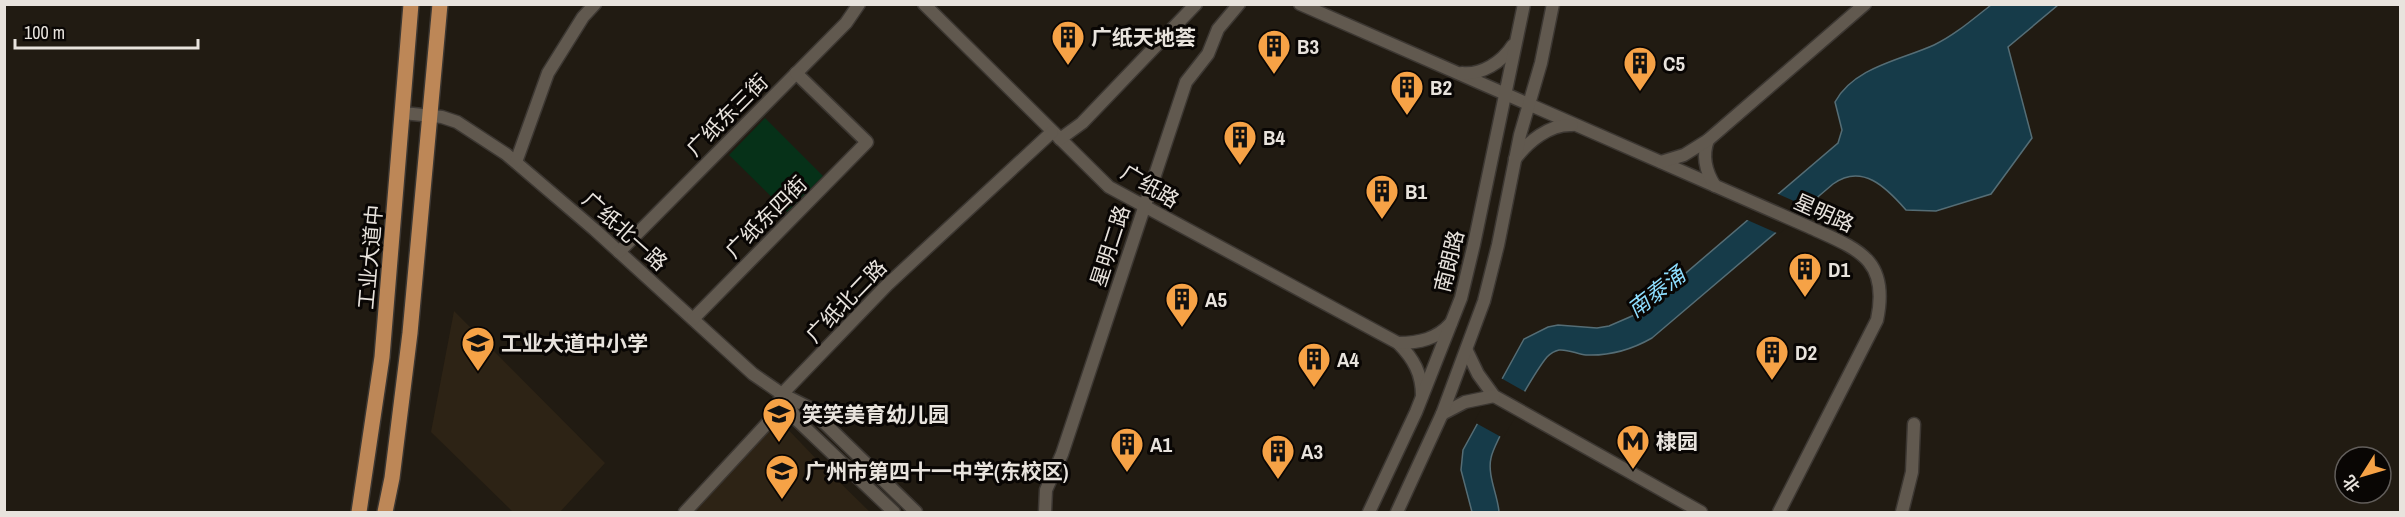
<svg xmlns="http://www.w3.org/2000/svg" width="2405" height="517" font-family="'Archivo Narrow','Noto Sans SC',sans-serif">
<rect width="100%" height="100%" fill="#211b12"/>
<g fill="#2d2315">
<path d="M454,311L605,463L560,512H513L431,432Z"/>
<path d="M778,419L823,466L870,512H695Z"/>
</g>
<path fill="#063118" d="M765,118L823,176L787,212L729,155Z"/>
<path fill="#163b49" stroke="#556d75" stroke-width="1.5" d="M1991,5H2058L2008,47L2032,138L1991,194L1936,211L1906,210C1886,187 1862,163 1833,184L1652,338C1631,350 1610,356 1586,355C1577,354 1568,349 1559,350C1554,351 1550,354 1547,357C1536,370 1494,442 1491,458C1487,475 1498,496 1499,512H1472L1461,470L1463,450L1524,339L1548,327L1558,325L1597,328L1609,326L1639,313L1838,143L1842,130L1835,102C1854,67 1901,60 1934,45C1955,35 1973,19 1991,5Z"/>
<g fill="#211b12">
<path d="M1776,193L1810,208L1779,234L1745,219Z"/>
<path d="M1499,377L1529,394L1503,438L1474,422Z"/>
</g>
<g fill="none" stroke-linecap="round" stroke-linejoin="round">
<defs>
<g id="minor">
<path d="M924,4L1109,187L1398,343C1414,359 1422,374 1422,396"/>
<path d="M1300,4L1809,227C1857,249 1890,258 1877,320L1779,512"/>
<path d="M1462,73C1482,75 1502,62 1513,45"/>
<path d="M403,113L442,117L457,122L506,154L595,230L753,374L782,394L808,407L916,512"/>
<path d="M1060,139L1082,123L1196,4"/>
<path d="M1708,140C1702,156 1706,172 1715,186"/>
<path d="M1515,159C1528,142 1549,124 1572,125"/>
<path d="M516,162L548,73L583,17L595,4"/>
<path d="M1661,162L1684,155L1708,140L1865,4"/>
<path d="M619,252L846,23L859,4"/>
<path d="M693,319L867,142L796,73"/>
<path d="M1398,343C1419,343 1437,339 1451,323"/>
<path d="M1467,351L1478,374L1494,396L1701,512"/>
<path d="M783,395L797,420L894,512"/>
<path d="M1442,414L1465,402L1494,396"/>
<path d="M685,512L773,417L782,394L887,285L1052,132"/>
<path d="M1045,512L1046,490L1062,454L1186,82L1208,54L1218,29L1239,4"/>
<path d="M1369,512L1416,412L1461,298L1474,244L1524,4"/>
<path d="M1397,512L1442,414L1484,301L1498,245L1520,135L1541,63L1553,4"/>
<path d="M1902,512L1912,472L1914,424"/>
</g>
<g id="major">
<path d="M359,512L382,357L411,4"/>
<path d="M385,512L392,478L410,333L440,4"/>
</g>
</defs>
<use href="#minor" stroke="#3c3732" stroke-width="15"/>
<use href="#major" stroke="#3c3732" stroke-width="18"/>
<use href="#minor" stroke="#61594f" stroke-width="12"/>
<use href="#major" stroke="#bd8757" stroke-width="15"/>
</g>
<defs>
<symbol id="building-pin" viewBox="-11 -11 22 30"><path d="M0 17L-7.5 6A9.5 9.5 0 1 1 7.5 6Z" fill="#f6a246" stroke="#090604"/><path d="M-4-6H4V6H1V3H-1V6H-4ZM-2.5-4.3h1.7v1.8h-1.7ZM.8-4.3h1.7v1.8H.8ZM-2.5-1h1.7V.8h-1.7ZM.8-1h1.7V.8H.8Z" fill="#111"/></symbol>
<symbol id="school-pin" viewBox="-11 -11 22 30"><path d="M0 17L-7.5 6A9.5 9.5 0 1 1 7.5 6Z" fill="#f6a246" stroke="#090604"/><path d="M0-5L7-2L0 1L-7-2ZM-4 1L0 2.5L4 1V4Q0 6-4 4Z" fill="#111"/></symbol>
<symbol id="metro-pin" viewBox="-11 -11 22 30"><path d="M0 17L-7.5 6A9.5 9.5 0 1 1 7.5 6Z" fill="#f6a246" stroke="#090604"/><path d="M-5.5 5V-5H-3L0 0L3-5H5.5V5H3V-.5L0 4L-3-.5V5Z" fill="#111"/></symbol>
</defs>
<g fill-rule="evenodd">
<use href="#building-pin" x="1049" y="18" width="38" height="52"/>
<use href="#building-pin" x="1255" y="27" width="38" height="52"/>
<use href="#building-pin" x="1621" y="44" width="38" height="52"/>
<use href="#building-pin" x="1388" y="68" width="38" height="52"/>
<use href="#building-pin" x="1221" y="118" width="38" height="52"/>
<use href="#building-pin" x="1363" y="172" width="38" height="52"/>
<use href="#building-pin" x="1786" y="250" width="38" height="52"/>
<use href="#building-pin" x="1163" y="280" width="38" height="52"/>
<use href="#school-pin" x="459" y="324" width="38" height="52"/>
<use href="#building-pin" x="1753" y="333" width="38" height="52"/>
<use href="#building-pin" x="1295" y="340" width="38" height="52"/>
<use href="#school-pin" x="760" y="395" width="38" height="52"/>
<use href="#metro-pin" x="1614" y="422" width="38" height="52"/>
<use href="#building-pin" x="1108" y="425" width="38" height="52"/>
<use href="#building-pin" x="1259" y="432" width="38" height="52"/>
<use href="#school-pin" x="763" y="452" width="38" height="52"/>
</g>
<g text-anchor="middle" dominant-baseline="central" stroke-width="6" stroke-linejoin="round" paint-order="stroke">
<g font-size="21" font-weight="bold" fill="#e8e3dd" stroke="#090604" text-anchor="start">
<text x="1091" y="37">广纸天地荟</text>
<text x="1297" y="46">B3</text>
<text x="1663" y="63">C5</text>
<text x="1430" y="87">B2</text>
<text x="1263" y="137">B4</text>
<text x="1405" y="191">B1</text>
<text x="1828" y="269">D1</text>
<text x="1205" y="299">A5</text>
<text x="501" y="343">工业大道中小学</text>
<text x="1795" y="352">D2</text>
<text x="1337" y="359">A4</text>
<text x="802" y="414">笑笑美育幼儿园</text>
<text x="1656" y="441">棣园</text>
<text x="1150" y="444">A1</text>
<text x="1301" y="451">A3</text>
<text x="805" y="471">广州市第四十一中学(东校区)</text>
</g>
<g font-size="21" fill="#e8e3dd" stroke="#090604">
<text transform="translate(727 115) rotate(-45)">广纸东三街</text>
<text transform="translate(1150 186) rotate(31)">广纸路</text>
<text transform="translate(1824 213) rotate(24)">星明路</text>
<text transform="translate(766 217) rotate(-45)">广纸东四街</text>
<text transform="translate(625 231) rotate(42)">广纸北一路</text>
<text transform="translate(1110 246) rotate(-72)">星明二路</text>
<text transform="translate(370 257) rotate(-85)">工业大道中</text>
<text transform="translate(1449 261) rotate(-76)">南朗路</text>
<text transform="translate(846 301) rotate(-46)">广纸北二路</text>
</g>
<g font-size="22" font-style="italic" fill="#8dddfe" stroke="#090604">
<text transform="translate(1656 292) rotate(-38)">南泰涌</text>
</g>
</g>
<rect width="2405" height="517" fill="none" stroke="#e8e3dd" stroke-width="12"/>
<g transform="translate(2363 475) rotate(233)"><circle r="28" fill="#090604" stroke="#625e5b" stroke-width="1.5"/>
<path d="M0-4.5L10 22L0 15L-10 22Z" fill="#f6a246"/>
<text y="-9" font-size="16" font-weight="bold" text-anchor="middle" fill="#e8e3dd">北</text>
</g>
<path d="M15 39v9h183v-9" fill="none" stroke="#e8e3dd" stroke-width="3"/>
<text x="24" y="39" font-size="18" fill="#e8e3dd" stroke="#090604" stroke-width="4.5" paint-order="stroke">100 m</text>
</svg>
